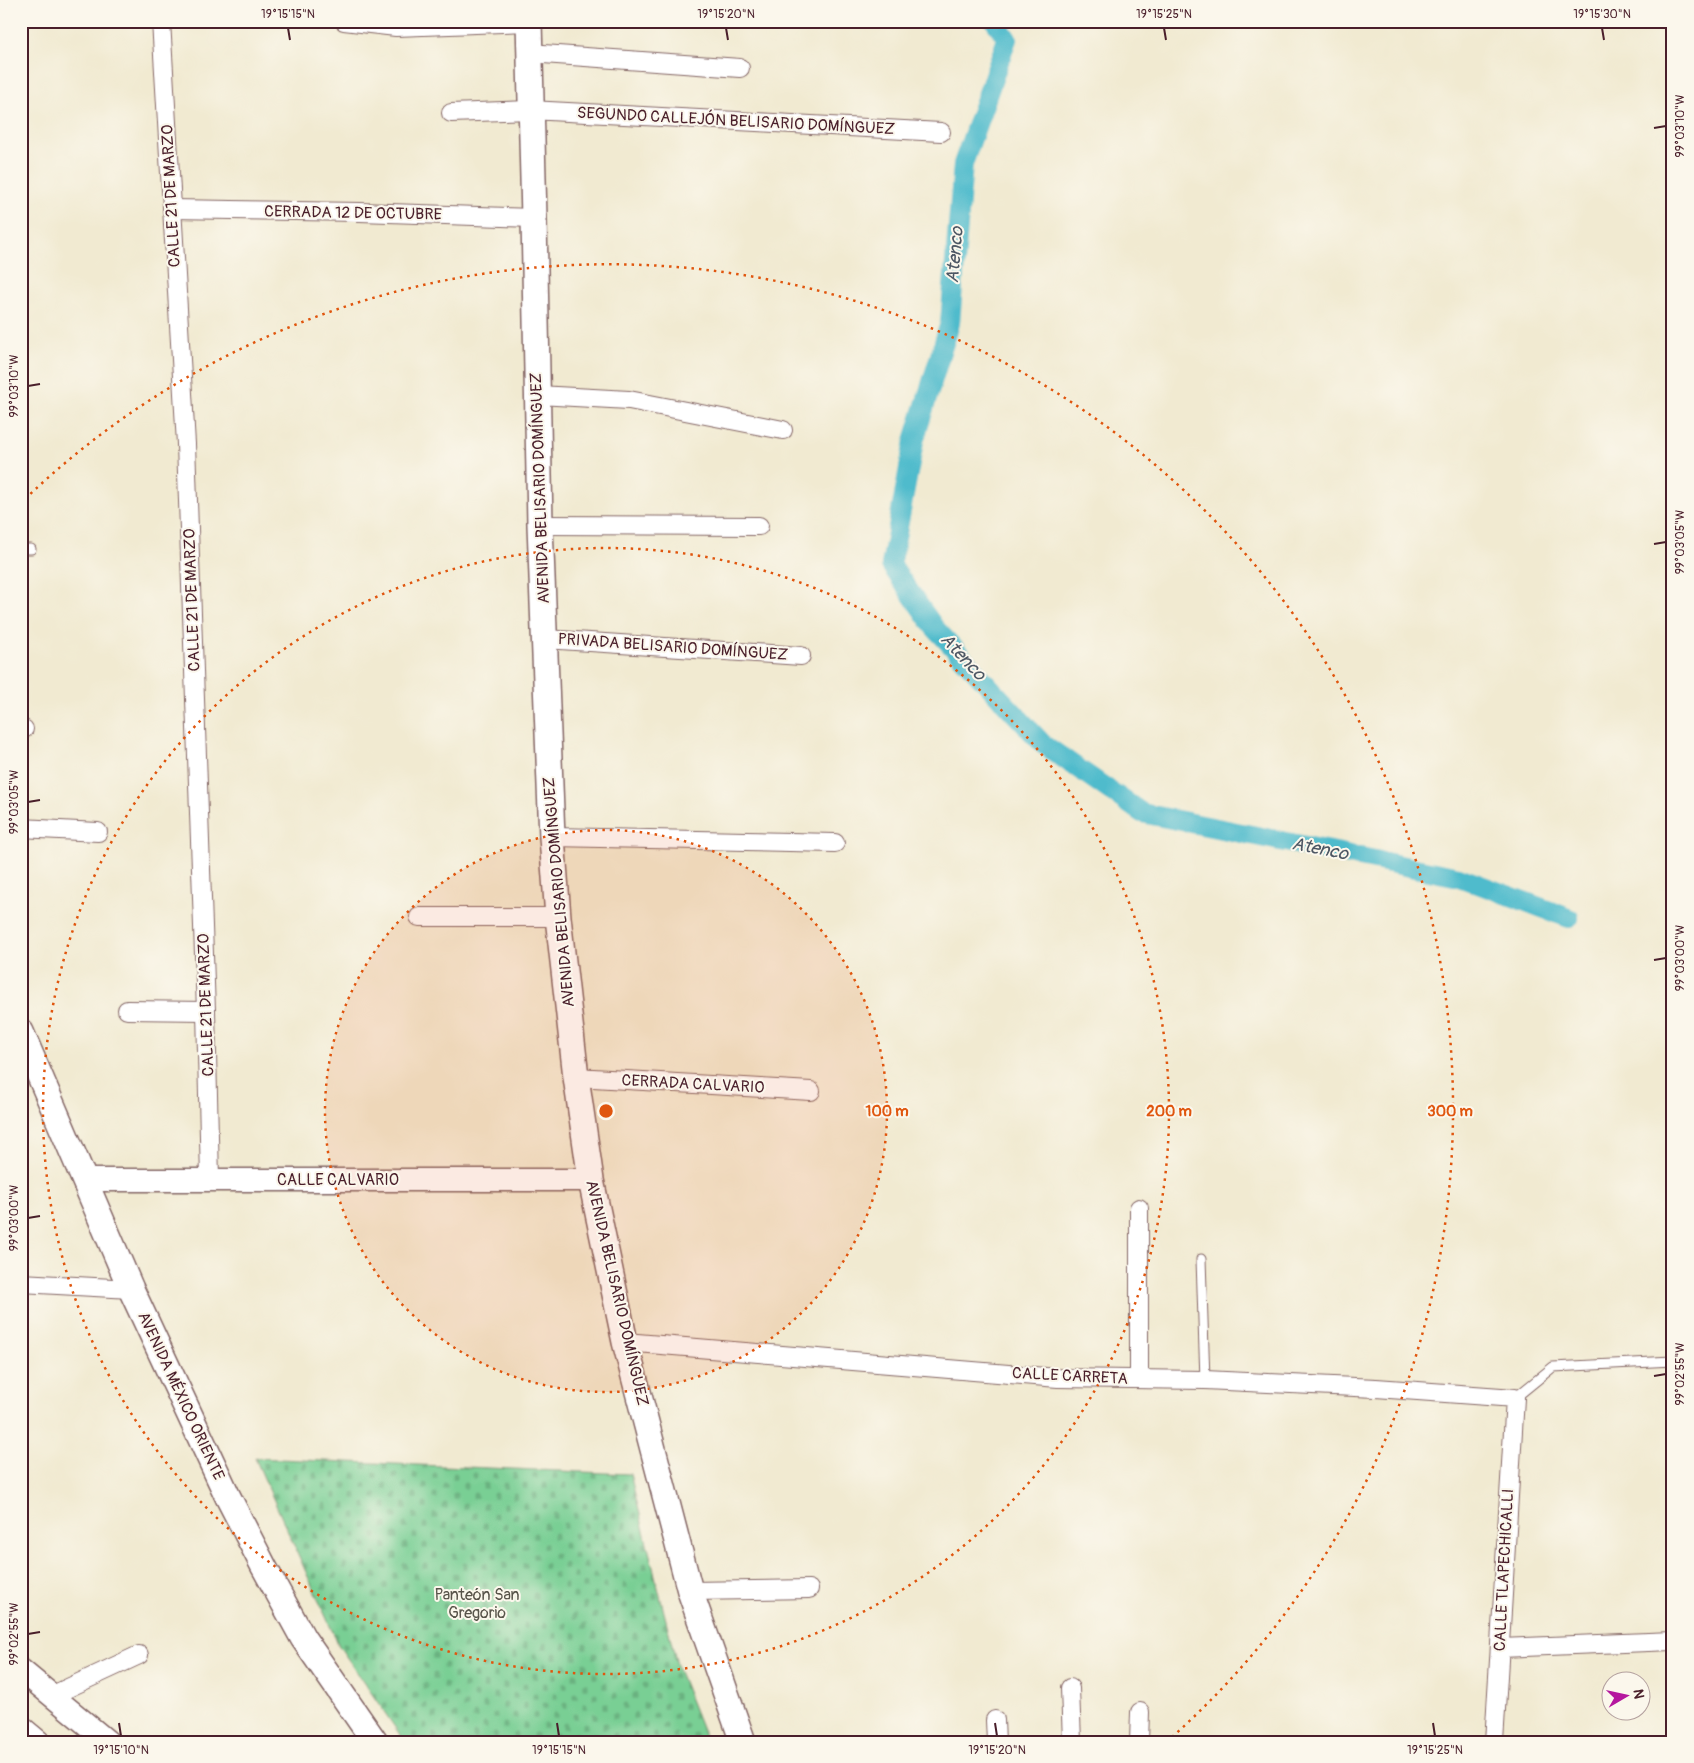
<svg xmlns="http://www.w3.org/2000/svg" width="1694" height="1763" font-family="Pangolin,sans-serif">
<defs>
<pattern id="cemetery-stones" width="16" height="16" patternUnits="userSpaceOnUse" patternTransform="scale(1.25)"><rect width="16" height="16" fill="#79cf94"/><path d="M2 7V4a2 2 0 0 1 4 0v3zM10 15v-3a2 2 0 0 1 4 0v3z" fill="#6ab180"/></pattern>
</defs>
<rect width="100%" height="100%" fill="#fbf7ec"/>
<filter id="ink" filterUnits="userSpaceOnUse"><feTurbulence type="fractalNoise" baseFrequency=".02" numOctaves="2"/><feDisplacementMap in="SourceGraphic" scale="10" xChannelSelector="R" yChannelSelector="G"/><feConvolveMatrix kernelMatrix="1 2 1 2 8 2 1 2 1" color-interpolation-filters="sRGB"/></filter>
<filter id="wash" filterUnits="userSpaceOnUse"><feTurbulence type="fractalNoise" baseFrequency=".0096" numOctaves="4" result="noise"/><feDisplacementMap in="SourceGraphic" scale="20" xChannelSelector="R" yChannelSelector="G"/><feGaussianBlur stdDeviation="1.12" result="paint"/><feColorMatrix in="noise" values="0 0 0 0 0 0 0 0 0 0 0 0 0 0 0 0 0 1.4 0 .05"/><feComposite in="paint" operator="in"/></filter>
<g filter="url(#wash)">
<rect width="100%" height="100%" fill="#f1ead1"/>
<path fill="url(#cemetery-stones)" stroke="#627760" d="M255,1458L630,1474L678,1669L707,1742H405L339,1646Z"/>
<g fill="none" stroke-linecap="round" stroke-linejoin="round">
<path stroke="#50bbcc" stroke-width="20" d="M995,21L1007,39L963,164L950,323L914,441L891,565L934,627L1043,744L1142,813L1459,877L1569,918"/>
</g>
</g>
<g filter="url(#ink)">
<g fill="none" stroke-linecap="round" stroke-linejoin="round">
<defs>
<g id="service">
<path d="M21,549H31"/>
<path d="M1201,1259L1205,1380"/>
<path d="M1515,1398L1553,1367L1673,1361"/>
</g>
<g id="minor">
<path d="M161,21L186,444L206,1011L210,1179"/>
<path d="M344,21L396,27L529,22"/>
<path d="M529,53L740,68"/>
<path d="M451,113L530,110L941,132"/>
<path d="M172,209L360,212L534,218"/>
<path d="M538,395L629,400L783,430"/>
<path d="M540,525L759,526"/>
<path d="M545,639L801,656"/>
<path d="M21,729H24"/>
<path d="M21,828L98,832"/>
<path d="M552,837L835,843"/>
<path d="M419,917H558"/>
<path d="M127,1010L206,1011"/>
<path d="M576,1077L811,1091"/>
<path d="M1139,1208V1379"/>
<path d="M21,1283L131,1289"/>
<path d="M625,1342L1058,1378L1205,1380L1376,1388L1515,1398L1494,1742"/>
<path d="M690,1591L809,1589"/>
<path d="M1500,1648L1673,1641"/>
<path d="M1070,1688L1072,1742"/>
<path d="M53,1695L139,1655"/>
<path d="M995,1720L996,1742"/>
<path d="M1139,1742L1140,1712"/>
</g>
<g id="tertiary">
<path d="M86,1180H591"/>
<path d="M21,1670L108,1742"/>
<path d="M21,1727L39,1742"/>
</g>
<g id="secondary">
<path d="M529,21L534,218L540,525L552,837L558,917L576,1077L591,1180L625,1342L690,1591L743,1742"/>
<path d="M21,1032L131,1289L228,1497L264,1567L303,1638L375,1742"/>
</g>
</defs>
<use href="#service" stroke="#846665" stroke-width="11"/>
<use href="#minor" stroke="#846665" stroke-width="20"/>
<use href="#tertiary" stroke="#846665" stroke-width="25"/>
<use href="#secondary" stroke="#846665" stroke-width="28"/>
<use href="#service" stroke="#fff" stroke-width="9"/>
<use href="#minor" stroke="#fff" stroke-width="18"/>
<use href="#tertiary" stroke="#fff" stroke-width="22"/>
<use href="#secondary" stroke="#fff" stroke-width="25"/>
</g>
</g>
<path fill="none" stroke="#4a1f2b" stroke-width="2" d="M288,28L290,40M726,28L728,40M1164,28L1166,40M1602,28L1604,40M1654,128L1666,126M28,386L40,384M1654,544L1666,542M28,802L40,800M1654,960L1666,958M28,1218L40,1216M1654,1376L1666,1374M28,1634L40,1632M119,1723L121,1736M557,1723L559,1736M995,1723L997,1736M1433,1723L1435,1736"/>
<circle cx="606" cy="1111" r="281" fill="#e0560e" fill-opacity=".12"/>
<g fill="none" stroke="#e0560e" stroke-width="2.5" stroke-dasharray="2.5 5">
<circle cx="606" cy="1111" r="281"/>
<circle cx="606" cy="1111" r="563"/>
<path d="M25 499A844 844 0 1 1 1171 1738"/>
</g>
<g text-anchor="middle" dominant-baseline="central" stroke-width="4" stroke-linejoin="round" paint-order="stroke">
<g font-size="16" fill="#4a1f2b" stroke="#fbf7ec">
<text transform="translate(736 121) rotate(3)">SEGUNDO CALLEJÓN BELISARIO DOMÍNGUEZ</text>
<text transform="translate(171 196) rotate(-93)">CALLE 21 DE MARZO</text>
<text transform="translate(353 213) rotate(1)">CERRADA 12 DE OCTUBRE</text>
<text transform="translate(540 488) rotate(-92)">AVENIDA BELISARIO DOMÍNGUEZ</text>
<text transform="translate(192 600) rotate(-92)">CALLE 21 DE MARZO</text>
<text transform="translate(673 647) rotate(4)">PRIVADA BELISARIO DOMÍNGUEZ</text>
<text transform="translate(559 892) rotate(-95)">AVENIDA BELISARIO DOMÍNGUEZ</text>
<text transform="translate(206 1005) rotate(-92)">CALLE 21 DE MARZO</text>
<text transform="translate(693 1084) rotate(3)">CERRADA CALVARIO</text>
<text x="338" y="1180">CALLE CALVARIO</text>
<text transform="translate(617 1293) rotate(77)">AVENIDA BELISARIO DOMÍNGUEZ</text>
<text transform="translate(1070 1376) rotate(3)">CALLE CARRETA</text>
<text transform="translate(181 1396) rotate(65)">AVENIDA MÉXICO ORIENTE</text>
<text transform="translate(1504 1570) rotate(-87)">CALLE TLAPECHICALLI</text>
</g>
<g font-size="16" fill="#58544a" stroke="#fbf7ec">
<text x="477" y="1595">Panteón San<tspan x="477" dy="18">Gregorio</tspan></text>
</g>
<g font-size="18" font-style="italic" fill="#4c5663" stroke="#fbf7ec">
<text transform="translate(955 255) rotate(-85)">Atenco</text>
<text transform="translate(963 657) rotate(47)">Atenco</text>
<text transform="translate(1320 849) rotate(11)">Atenco</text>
</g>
</g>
<circle cx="606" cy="1111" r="8" fill="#e0560e" stroke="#fbf7ec" stroke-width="2.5"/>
<g font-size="15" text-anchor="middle" font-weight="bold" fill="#e0560e" stroke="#fbf7ec" stroke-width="4" stroke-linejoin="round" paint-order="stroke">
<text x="887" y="1116">100 m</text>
<text x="1169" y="1116">200 m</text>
<text x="1450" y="1116">300 m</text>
</g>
<rect width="1694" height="1763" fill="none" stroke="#fbf7ec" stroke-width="55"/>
<g transform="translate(1626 1696) rotate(81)"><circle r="24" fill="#fbf7ec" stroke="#b4a19f"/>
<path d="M0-4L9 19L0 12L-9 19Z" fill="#b5179e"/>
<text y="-8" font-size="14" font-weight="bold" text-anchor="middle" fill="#4a1f2b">N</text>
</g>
<rect x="28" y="28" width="1638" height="1708" fill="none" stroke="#4a1f2b" stroke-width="2"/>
<g font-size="12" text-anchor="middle" fill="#4a1f2b">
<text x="288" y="18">19°15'15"N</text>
<text x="726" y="18">19°15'20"N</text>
<text x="1164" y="18">19°15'25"N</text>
<text x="1602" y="18">19°15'30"N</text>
<text transform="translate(1680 126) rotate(-90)" y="4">99°03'10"W</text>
<text transform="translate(14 386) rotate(-90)" y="4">99°03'10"W</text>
<text transform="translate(1680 542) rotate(-90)" y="4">99°03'05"W</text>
<text transform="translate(14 802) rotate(-90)" y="4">99°03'05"W</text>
<text transform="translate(1680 958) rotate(-90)" y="4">99°03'00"W</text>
<text transform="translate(14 1218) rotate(-90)" y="4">99°03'00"W</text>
<text transform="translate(1680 1374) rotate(-90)" y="4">99°02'55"W</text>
<text transform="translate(14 1634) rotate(-90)" y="4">99°02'55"W</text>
<text x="121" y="1754">19°15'10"N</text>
<text x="559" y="1754">19°15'15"N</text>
<text x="997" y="1754">19°15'20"N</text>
<text x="1435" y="1754">19°15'25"N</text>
</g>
</svg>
